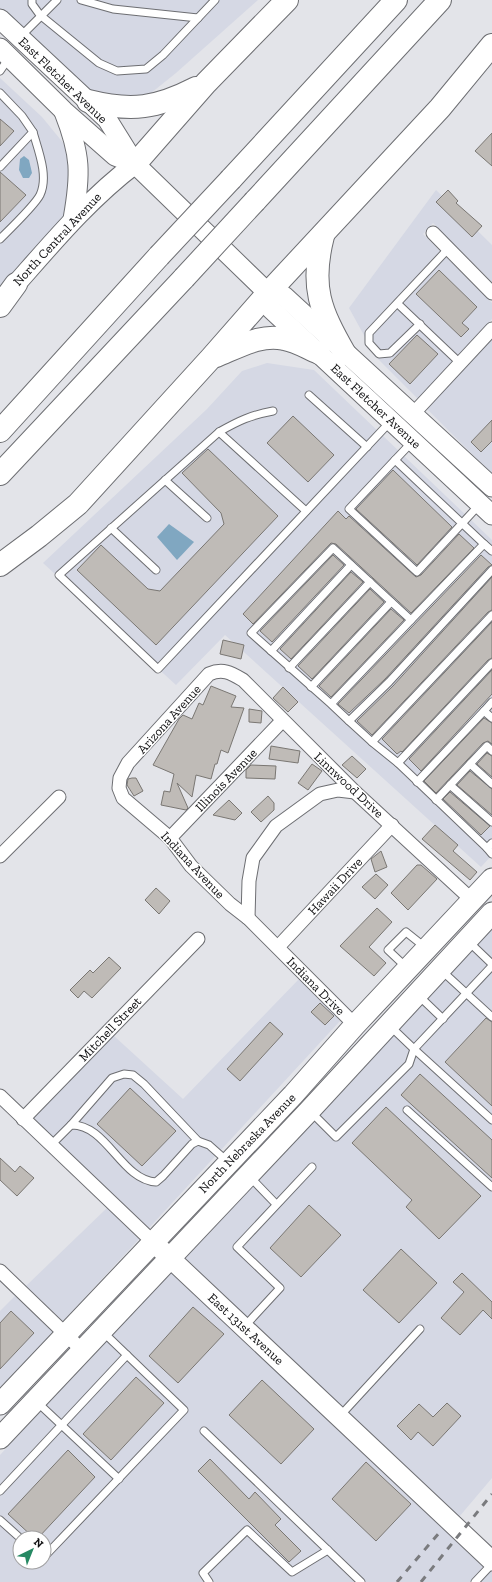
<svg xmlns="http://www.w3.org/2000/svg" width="492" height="1582" font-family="'Zilla Slab',serif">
<rect width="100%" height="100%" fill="#e3e4e9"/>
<g fill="#d5d8e4" fill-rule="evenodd">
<path d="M0,0H258L176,73L141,101L92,94L0,10Z"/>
<path d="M0,78L42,117L69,150L72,167L66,216L0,291Z"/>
<path d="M436,190L492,245V282L433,223L423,234L492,303V319L418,399L376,357L349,308Z"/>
<path d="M492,338V474L427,409Z"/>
<path d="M267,363L314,370L492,540V855L481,867L225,635L176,685L43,563L207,409L242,371Z"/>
<path d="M492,927V1478L448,1530L492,1572V1582H0V1455ZM20,1538H44V1562H20Z"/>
<path d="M299,979L340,1021L149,1228L33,1119L113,1035L183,1099Z"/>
<path d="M107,1208L139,1239L63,1321L26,1286Z"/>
<path d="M15,1296L53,1332L0,1389V1311Z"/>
</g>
<g fill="#80a7c1">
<path d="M24,156L29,160L32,173L29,178H23L19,170L20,159Z"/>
<path d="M169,524L194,542L177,560L157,537Z"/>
</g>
<g fill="#bfbbb7" stroke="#7a7773">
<path d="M0,119L14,131L0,146Z"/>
<path d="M492,133V166L475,151Z"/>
<path d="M0,172L26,195L0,222Z"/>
<path d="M448,190L458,201L456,203L482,226L472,237L436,202Z"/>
<path d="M439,270L477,307L462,323L469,329L461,337L416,294Z"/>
<path d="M417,335L438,354L410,384L389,364Z"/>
<path d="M293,416L334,455L308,482L267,443Z"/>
<path d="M492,420V441L481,452L471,442Z"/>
<path d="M208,449L278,516L156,645L77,570L101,545L148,589L160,591L224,524L221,513L182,473Z"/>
<path d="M393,470L452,527L417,565L356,509Z"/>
<path d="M338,511L346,519L349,516L416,577L421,575L459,534L474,548L411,613L336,544L331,543L253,624L243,614Z"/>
<path d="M333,555L344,565L272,642L260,631Z"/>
<path d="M481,555L492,565L488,567L385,679L349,713L338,704Z"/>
<path d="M351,572L363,582L291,659L280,649Z"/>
<path d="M492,577V610L488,612L372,735L357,721L393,686Z"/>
<path d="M370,589L384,602L312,679L298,666Z"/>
<path d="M391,609L404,620L331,697L319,686Z"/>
<path d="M492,622V658L488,660L402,752L401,751L397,754L382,739Z"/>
<path d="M223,640L244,645L241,659L220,654Z"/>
<path d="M492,670V694L421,771L409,759Z"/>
<path d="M211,686L236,696L231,707L244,708L228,753L221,750L217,764H215L211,779L196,775L192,797L177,783L188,808L186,810L161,805L164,791L170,792L174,774L153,765L179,719L183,715L192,719L199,703L203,705Z"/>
<path d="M283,687L298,702L288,712L273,698Z"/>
<path d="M249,709L262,711L261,723L249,722Z"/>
<path d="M484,718L492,723V744L488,741L483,743L436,793L424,781Z"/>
<path d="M271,746L300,751L298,763L269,759Z"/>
<path d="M487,753L492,756V777L477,764Z"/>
<path d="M352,756L366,769L357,778L342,765Z"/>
<path d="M312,764L322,771L308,790L298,783Z"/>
<path d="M251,765L276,766L275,779L246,778V770Z"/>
<path d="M470,771L492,789V815L457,785Z"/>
<path d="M132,778H136L143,791L134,796L127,785L128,779Z"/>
<path d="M450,792L490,826L481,835L443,799Z"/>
<path d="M268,796L274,803V810L261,822L251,812Z"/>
<path d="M229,800L242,813L235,820L213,815Z"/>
<path d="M435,825L458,845L453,851L477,872L470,880L422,839Z"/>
<path d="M381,851L387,867L375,872L371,859Z"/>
<path d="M417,865H421L437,879L408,910L391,893Z"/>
<path d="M376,874L388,885L375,899L362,887Z"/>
<path d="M156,888L170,901L159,914L145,900Z"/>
<path d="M377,908L392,922L369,947L386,963L374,976L340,946Z"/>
<path d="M109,957L121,968L92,998L84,991L78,998L70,990L90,970L93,973Z"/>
<path d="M320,1003L334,1016L325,1025L311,1012Z"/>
<path d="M486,1018L492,1022V1106L445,1062Z"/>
<path d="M270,1022L283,1034L240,1081L227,1069Z"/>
<path d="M420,1074L492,1140V1178L401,1095Z"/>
<path d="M130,1088L176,1131L142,1166L97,1124Z"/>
<path d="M386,1107L481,1196L439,1239L406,1207L412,1200L352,1143Z"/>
<path d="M0,1158L15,1172L20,1166L34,1178L17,1196L0,1180Z"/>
<path d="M309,1205L341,1235L301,1277L270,1248Z"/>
<path d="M401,1249L437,1283L399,1323L363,1290Z"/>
<path d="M462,1273L492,1302V1319L483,1310L460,1335L441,1318L464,1292L453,1282Z"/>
<path d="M193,1307L224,1334L178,1383L149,1356Z"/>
<path d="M11,1311L34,1333L0,1369V1323Z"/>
<path d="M136,1377L164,1403L111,1460L83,1434Z"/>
<path d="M262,1380L314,1429L281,1464L229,1415Z"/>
<path d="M447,1403L461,1416L433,1446L418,1432L411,1440L397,1426L419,1404L433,1417Z"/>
<path d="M68,1450L95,1477L38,1538H34L8,1514Z"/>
<path d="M210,1459L249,1499L255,1492L281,1519L275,1525L301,1551L289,1562L198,1471Z"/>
<path d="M366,1462L411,1504L376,1541L332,1499Z"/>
</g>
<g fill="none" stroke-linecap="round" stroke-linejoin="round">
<defs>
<g id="lane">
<path d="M32,0V4L40,15L99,63L117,71L146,69L163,55L215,0"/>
<path d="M81,0L113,9L198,18"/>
<path d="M20,37L57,0"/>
<path d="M0,71L9,58"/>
<path d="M0,93L22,116L33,132L0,167"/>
<path d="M0,239C9,230 35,205 40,195C49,176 38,150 33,132"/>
<path d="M398,304L460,363"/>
<path d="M420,324L390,353L379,354L369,343V333L448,249"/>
<path d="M309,395L367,447"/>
<path d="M273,411C251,415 238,421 219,432L59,575L158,669L391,421"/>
<path d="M219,432L306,511"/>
<path d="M395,460L413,441"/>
<path d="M165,480L207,518"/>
<path d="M480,504C459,527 438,549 417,572L349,509L395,460L484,544"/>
<path d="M111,528L156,570"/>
<path d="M492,615L372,742L398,763L492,663"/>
<path d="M411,620L484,544L492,551"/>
<path d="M271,651L351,565"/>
<path d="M289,668L370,582"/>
<path d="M311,687L391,602"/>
<path d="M492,702L484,711L492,718"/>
<path d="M331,704L251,633L333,548L411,620L331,704L349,721L389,682L492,570"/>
<path d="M349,721L372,742"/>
<path d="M398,763L487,848"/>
<path d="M470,764L492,784"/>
<path d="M417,782L484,711"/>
<path d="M450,785L492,822"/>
<path d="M436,800L487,746L492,751"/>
<path d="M492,843L487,848L492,854"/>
<path d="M468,941L492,964"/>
<path d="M406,967L388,950L406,932L426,948"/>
<path d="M441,970L492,1017"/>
<path d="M418,995L443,1019"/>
<path d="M390,1026L414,1049L492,966"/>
<path d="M407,1110L492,1187"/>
<path d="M311,1112L336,1137L409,1064L414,1049L492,1120"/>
<path d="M71,1125L112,1078L124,1074L133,1075L144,1084L198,1141"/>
<path d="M51,1145L71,1125C107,1124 121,1180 156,1182L163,1176L192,1144L198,1141L209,1145L227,1161"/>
<path d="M250,1177L276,1204"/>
<path d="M244,1327L280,1288L237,1247L312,1167"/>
<path d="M37,1402L119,1479"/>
<path d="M339,1417L420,1329"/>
<path d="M204,1431L361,1582"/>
<path d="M0,1491L127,1355"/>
<path d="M0,1520L20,1538"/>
<path d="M44,1557L184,1410L103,1332"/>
<path d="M209,1582L203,1573L247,1530L292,1572L328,1550"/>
<path d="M475,1582L492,1564"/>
</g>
<g id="street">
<path d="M433,233L492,293"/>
<path d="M412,415L492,329"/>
<path d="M170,838L282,721"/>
<path d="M0,856L59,797"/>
<path d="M248,918L249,881L253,858L276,826L320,794L338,790L355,792"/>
<path d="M278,947L392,825"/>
<path d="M355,1025L248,918L230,904L191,866L170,838L123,798L119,788L120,778L128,763L209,674C223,668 231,673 243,680L355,792L472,900"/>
<path d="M0,1096L153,1242"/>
<path d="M23,1119L198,939"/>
<path d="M0,1271L82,1350"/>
</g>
<g id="secondary">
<path d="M0,19L107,119L135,164L268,293L271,309L492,515"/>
<path d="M0,48L64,111L115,156L135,164"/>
<path d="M64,112C81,155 81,174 73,219"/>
<path d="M16,284C54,241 90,198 135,164"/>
<path d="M268,293L284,296L492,487"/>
<path d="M153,1242L492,1561"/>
</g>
<g id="primary">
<path d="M0,1404L293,1095L355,1025L492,879"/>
<path d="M0,1438L309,1111L492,913"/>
</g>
<g id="highway">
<path d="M88,101C132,112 157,108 196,88"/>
<path d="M135,164L206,83L287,0"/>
<path d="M231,179L396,0"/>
<path d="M255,201L440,0"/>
<path d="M323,236C310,287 320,310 345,354"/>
<path d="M0,306L16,284"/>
<path d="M216,356C236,348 262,333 284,339C296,341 307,348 319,353"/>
<path d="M0,431L159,256"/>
<path d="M0,474L184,278"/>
<path d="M0,565L39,536L78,504L211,358L268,293L440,108L492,45"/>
</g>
</defs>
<use href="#lane" stroke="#6d6e72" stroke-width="9"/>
<use href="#street" stroke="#6d6e72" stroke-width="15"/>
<use href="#secondary" stroke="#6d6e72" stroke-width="21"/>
<use href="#primary" stroke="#6d6e72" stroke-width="23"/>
<use href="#highway" stroke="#6d6e72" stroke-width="24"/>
<use href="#lane" stroke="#fff" stroke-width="7"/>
<use href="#street" stroke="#fff" stroke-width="13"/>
<use href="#secondary" stroke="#fff" stroke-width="19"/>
<use href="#primary" stroke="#fff" stroke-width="21"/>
<use href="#highway" stroke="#fff" stroke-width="22"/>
<g stroke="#7a7b7e" stroke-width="3" stroke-dasharray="7 7" stroke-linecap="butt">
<path d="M397,1582L439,1533"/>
<path d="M421,1582L492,1494"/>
</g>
<defs>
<g id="highway-bridge">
<path d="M159,256L231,179"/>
<path d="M184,278L255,201"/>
</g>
</defs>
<use href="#highway-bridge" stroke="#6d6e72" stroke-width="24" stroke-linecap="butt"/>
<use href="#highway-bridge" stroke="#fff" stroke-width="22"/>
</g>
<g text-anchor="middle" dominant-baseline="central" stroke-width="3" stroke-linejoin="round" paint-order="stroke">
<g font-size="13" fill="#101012" stroke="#fff">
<text transform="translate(63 80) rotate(44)">East Fletcher Avenue</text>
<text transform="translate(57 239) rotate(-47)">North Central Avenue</text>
<text transform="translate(376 406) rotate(43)">East Fletcher Avenue</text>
<text transform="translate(169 719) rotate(-48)">Arizona Avenue</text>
<text transform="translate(226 780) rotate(-46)">Illinois Avenue</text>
<text transform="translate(349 785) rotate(43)">Linnwood Drive</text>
<text transform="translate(193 865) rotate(47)">Indiana Avenue</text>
<text transform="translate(335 886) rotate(-47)">Hawaii Drive</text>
<text transform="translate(316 986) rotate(45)">Indiana Drive</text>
<text transform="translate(110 1029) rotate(-46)">Mitchell Street</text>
<text transform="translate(247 1143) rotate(-46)">North Nebraska Avenue</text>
<text transform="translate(246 1329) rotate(43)">East 131st Avenue</text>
</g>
</g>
<g transform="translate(32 1550) rotate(43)"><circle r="19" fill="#ffffff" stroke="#9f9fa0"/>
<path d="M0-3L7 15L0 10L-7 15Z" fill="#268963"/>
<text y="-6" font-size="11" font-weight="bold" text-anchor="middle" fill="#101012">N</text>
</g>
</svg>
